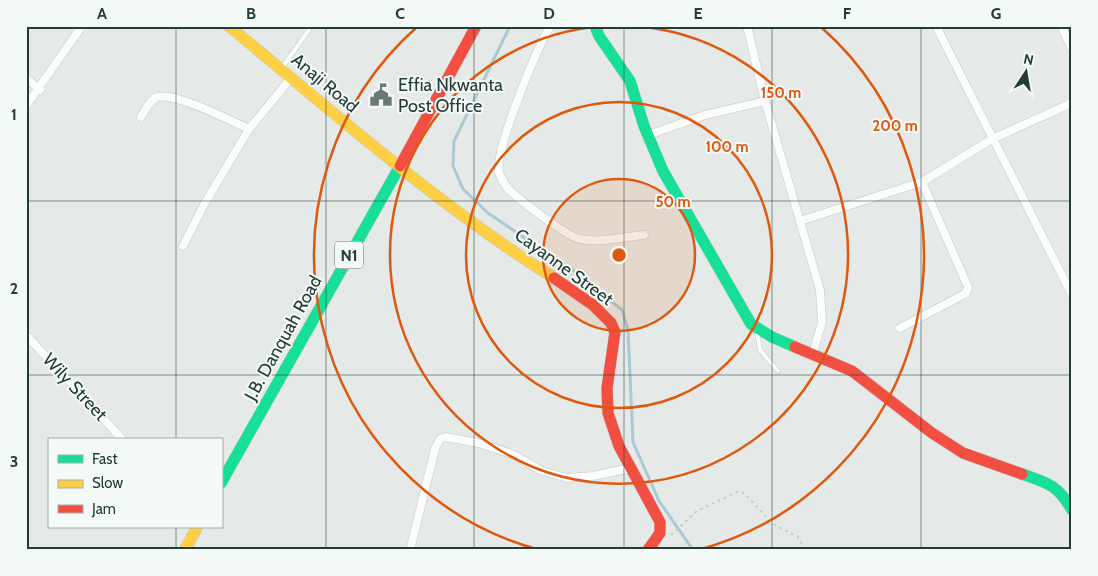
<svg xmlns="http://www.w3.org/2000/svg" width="1098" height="576" font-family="Cabin,sans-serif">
<rect width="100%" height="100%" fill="#e5eae8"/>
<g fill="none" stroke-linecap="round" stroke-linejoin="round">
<path stroke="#a9cad5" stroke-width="3" d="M510,26L454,141L453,166L463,189L488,213L575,272L622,310L628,330L633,442L659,501L693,550"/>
<defs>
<g id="lane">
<path d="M281,69L309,30"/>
<path d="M757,331L760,350L778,371"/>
</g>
<g id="street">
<path d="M550,26C536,51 495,148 499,173C501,178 505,185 508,189C520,200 566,236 580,239C600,243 623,237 644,235"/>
<path d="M747,26L765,101L820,290L822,322L813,353"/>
<path d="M936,26L1072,295"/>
<path d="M1061,26L1072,49"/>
<path d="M26,78L40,90"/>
<path d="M26,106L82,26"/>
<path d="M141,117C145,110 150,99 158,97C175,92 231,121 249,129"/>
<path d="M648,135L705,115L765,101"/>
<path d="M800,221L922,182L992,139L1072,103"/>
<path d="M183,246L205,203L249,129L291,78"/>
<path d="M900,328L959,297L966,293L968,287L922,182"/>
<path d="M26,335L123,440"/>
<path d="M410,550L435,449L440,439L446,437L478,443L512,454L542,471L567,478L593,476L630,468"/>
</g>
<g id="fast">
<path d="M595,26L599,36L630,81L644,126L663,171L751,324L772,337L795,347"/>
<path d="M1022,474C1048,483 1058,485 1072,510"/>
<path d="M221,483L400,166"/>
</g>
<g id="slow">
<path d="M229,26C334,113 438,205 554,278"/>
<path d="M185,550L197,527"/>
</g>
<g id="jam">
<path d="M400,166L476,26"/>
<path d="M554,278L593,305L611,323L615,332L607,388L608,413L619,446L660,522V533L648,550"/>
<path d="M795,347L852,371L932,433L963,453L1022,474"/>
</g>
</defs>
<use href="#lane" stroke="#c2c7c5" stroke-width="5"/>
<use href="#street" stroke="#c2c7c5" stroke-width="9"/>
<use href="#fast" stroke="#c1c7c5" stroke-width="12"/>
<use href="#slow" stroke="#c1c7c5" stroke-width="12"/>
<use href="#jam" stroke="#c1c7c5" stroke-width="12"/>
<path stroke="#c1cac8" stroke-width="2" stroke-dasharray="2.5 4" stroke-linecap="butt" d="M671,535L697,511L737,492L744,493L773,524L798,537L805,550"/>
<use href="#lane" stroke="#fbfcfc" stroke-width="4"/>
<use href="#street" stroke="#fbfcfc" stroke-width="8"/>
<use href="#fast" stroke="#16e098" stroke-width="11"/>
<use href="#slow" stroke="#ffcf43" stroke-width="11"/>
<use href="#jam" stroke="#f24e42" stroke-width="11"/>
</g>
<path fill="none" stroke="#243c38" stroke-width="1" stroke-opacity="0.55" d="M176,26V440M326,26V550M474,26V550M624,26V550M772,26V550M921,26V550M26,201H1072M26,375H1072M176,527V550"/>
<circle cx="619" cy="255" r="76" fill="#de580e" fill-opacity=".12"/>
<g fill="none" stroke="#de580e" stroke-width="2.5">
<circle cx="619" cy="255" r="76"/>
<circle cx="619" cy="255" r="153"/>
<path d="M631 26A229 229 0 1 1 607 26"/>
<path d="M540 550A305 305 0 0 1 417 27M821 27A305 305 0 0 1 698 550"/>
</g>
<defs>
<symbol id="civic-bare" viewBox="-9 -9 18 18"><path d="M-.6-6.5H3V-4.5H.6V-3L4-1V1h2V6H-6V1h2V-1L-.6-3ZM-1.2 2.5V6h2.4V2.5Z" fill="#687976" stroke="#f3f9f6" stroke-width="2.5" paint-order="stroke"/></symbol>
</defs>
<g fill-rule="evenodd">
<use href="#civic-bare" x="365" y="79" width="32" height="32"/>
</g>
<g text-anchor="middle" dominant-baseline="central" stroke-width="4" stroke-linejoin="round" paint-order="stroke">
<rect fill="#f3f9f6" stroke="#627571" stroke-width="1" x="335" y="241.5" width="28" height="27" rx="4"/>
<g font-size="16" font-weight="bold" fill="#243c38">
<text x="349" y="255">N1</text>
</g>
<g font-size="18" fill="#243c38" stroke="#f3f9f6">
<text transform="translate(325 83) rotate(40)">Anaji Road</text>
<text transform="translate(564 267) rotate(36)">Cayanne Street</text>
<text transform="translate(283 338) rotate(-61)">J.B. Danquah Road</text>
<text transform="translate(75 387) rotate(47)">Wily Street</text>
</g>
<g font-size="18" fill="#243c38" stroke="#f3f9f6" text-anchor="start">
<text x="398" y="85">Effia Nkwanta<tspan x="398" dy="21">Post Office</tspan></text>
</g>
</g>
<circle cx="619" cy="255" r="8" fill="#de580e" stroke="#f3f9f6" stroke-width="2.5"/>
<g font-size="15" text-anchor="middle" font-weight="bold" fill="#de580e" stroke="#f3f9f6" stroke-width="4" stroke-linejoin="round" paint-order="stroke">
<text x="781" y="98">150 m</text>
<text x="895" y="131">200 m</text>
<text x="727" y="152">100 m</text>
<text x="673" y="207">50 m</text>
</g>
<rect width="1098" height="576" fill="none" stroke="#f3f9f6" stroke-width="55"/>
<rect x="48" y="438" width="175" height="90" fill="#f3f9f6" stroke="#a0adaa"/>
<rect x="58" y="455" width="25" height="8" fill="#16e098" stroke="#a0adaa"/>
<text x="92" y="464" font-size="15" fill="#243c38">Fast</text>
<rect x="58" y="480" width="25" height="8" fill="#ffcf43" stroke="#a0adaa"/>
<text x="92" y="488" font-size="15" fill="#243c38">Slow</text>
<rect x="58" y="505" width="25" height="8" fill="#f24e42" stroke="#a0adaa"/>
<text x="92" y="514" font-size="15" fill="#243c38">Jam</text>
<g transform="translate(1026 72) rotate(12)" stroke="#f3f9f6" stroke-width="4" paint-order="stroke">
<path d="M0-4L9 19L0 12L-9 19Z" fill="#243c38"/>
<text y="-8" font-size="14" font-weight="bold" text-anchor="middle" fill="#243c38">N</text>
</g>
<rect x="28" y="28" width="1042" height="520" fill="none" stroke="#243c38" stroke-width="2"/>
<g font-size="16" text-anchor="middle" font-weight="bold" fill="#243c38">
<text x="102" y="19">A</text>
<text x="251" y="19">B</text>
<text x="400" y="19">C</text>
<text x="549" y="19">D</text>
<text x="698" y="19">E</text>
<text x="847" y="19">F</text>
<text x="996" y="19">G</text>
<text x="14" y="120">1</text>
<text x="14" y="294">2</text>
<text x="14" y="467">3</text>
</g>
</svg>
